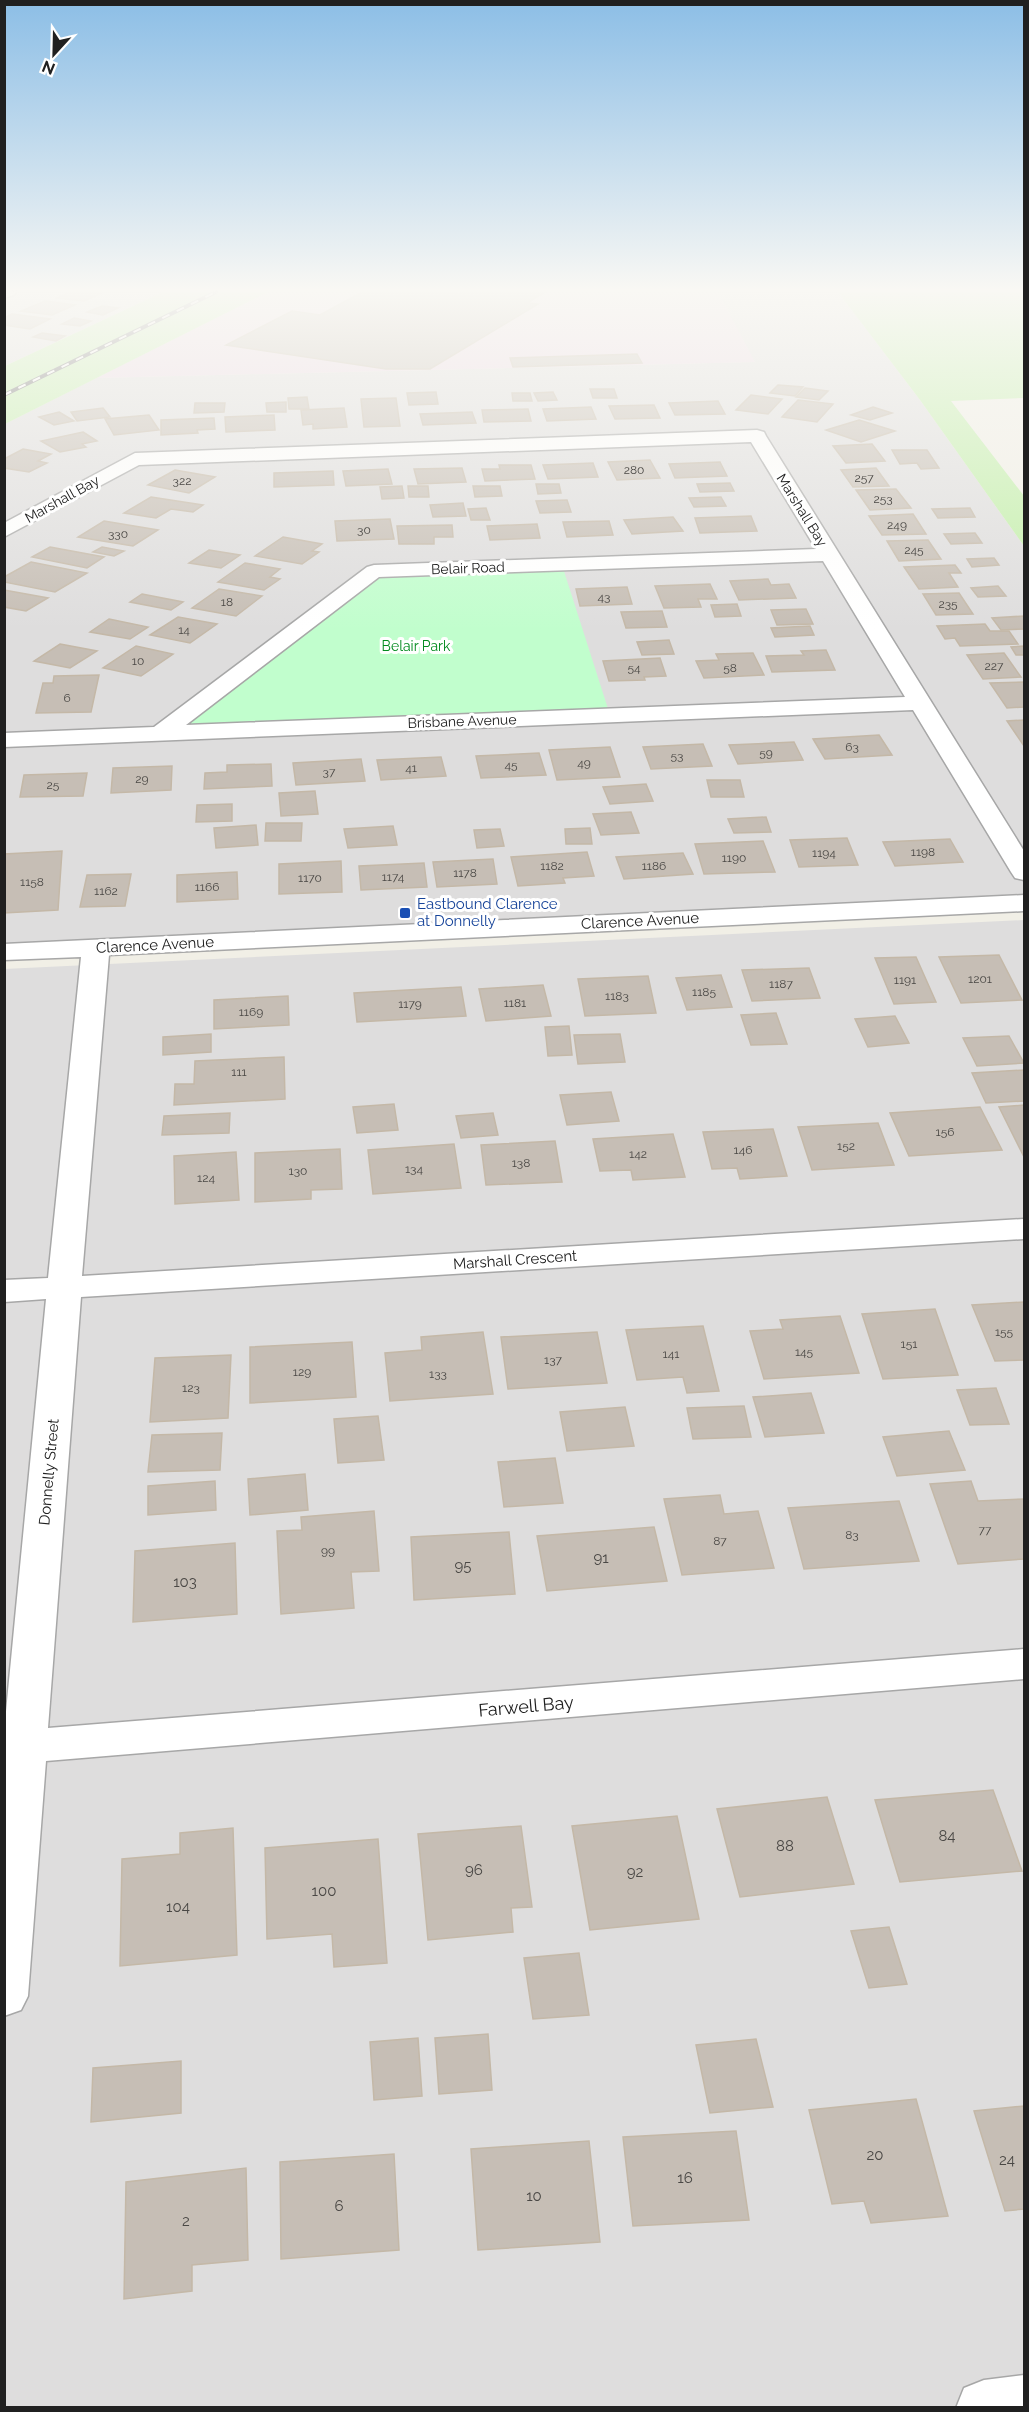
<svg xmlns="http://www.w3.org/2000/svg" width="1029" height="2412" font-family="Raleway,sans-serif">
<rect width="100%" height="100%" fill="#f1efe6"/>
<g fill="#dedddd">
<path d="M5,292H163L5,366Z"/>
<path d="M718,292H838L920,400L1024,546V903L5,952V424L96,378L754,362Z"/>
<path d="M1024,920V2407H5L4,969Z"/>
</g>
<path fill="#ebd7e5" d="M268,292H718L755,362L96,378Z"/>
<g fill="#c2efa9">
<path d="M163,292H268L5,424V366Z"/>
<path d="M838,292H1024V398L951,401L1024,496V546L920,400Z"/>
</g>
<path fill="#c1fecd" d="M562,565L610,715L161,733L374,571Z"/>
<g fill="#c6beb5" stroke="#c4b8a7" stroke-width="1.5">
<path d="M69,292H104L84,301L57,298Z"/>
<path d="M362,292H442L459,294L463,292H545L527,303L538,304L430,369H386L226,345L292,311L320,315Z"/>
<path d="M45,301L75,305L52,315L21,311Z"/>
<path d="M102,306L118,308L103,315L87,312Z"/>
<path d="M12,314L50,319L30,329L4,325V318Z"/>
<path d="M74,318L91,321L80,326L62,324Z"/>
<path d="M42,333L65,336L56,341L33,337Z"/>
<path d="M637,354L642,363L513,367L510,358Z"/>
<path d="M778,385L803,387L795,396L770,393Z"/>
<path d="M805,388L828,391L819,400L796,397Z"/>
<path d="M590,389H614L617,398H593Z"/>
<path d="M436,392L438,404L409,405L407,393Z"/>
<path d="M553,392L557,400L538,401L534,393Z"/>
<path d="M512,393H530L532,401H513Z"/>
<path d="M751,395L782,399L768,414L736,410Z"/>
<path d="M307,397L309,409H289L288,398Z"/>
<path d="M396,398L400,426L364,427L361,399Z"/>
<path d="M798,400L833,404L817,422L782,417Z"/>
<path d="M718,401L725,414L675,415L669,403Z"/>
<path d="M286,402V412H267L266,403Z"/>
<path d="M195,403H225L224,412L194,413Z"/>
<path d="M654,405L660,418L615,419L609,406Z"/>
<path d="M591,407L596,419L547,421L543,409Z"/>
<path d="M873,407L892,413L870,420L851,415Z"/>
<path d="M103,408L110,417L77,421L71,412Z"/>
<path d="M344,408L347,427L313,429V424L303,425L301,410Z"/>
<path d="M528,409L531,421L484,422L482,410Z"/>
<path d="M59,412L74,421L54,425L39,417Z"/>
<path d="M472,412L476,423L423,425L420,414Z"/>
<path d="M149,415L159,430L114,435L105,419Z"/>
<path d="M274,415L275,430L226,432L225,417Z"/>
<path d="M214,418L215,429L197,430L198,433L161,435V420Z"/>
<path d="M859,420L895,431L861,442L826,430Z"/>
<path d="M83,432L97,441L82,444L86,447L60,452L41,441Z"/>
<path d="M872,444L885,461L846,463L833,446Z"/>
<path d="M23,449L51,454L38,461L47,463L29,472L4,468V459Z"/>
<path d="M892,450H927L939,468L921,469L917,463L900,464Z"/>
<path d="M650,460L660,478L617,480L608,462Z"/>
<path d="M720,462L727,476L675,478L669,464Z"/>
<path d="M593,463L598,477L548,479L543,465Z"/>
<path d="M499,465H531L535,479L485,481L482,469H500Z"/>
<path d="M462,468L466,482L418,484L414,469Z"/>
<path d="M876,468L889,486L853,487L841,470Z"/>
<path d="M388,469L392,484L346,486L343,471Z"/>
<path d="M175,470L215,477L189,493L148,485Z"/>
<path d="M333,471L334,485L274,487V473Z"/>
<path d="M730,483L734,491L700,492L697,484Z"/>
<path d="M536,484H559L561,493L538,494Z"/>
<path d="M402,486L404,498L382,499L380,487Z"/>
<path d="M408,486H428L429,497H409Z"/>
<path d="M473,486H500L502,496L475,497Z"/>
<path d="M896,489L911,508L870,510L856,490Z"/>
<path d="M151,497L203,505L193,512L171,509L156,518L124,513Z"/>
<path d="M721,497L726,506L694,507L689,498Z"/>
<path d="M567,500L571,512L540,513L536,501Z"/>
<path d="M463,503L466,516L433,517L430,505Z"/>
<path d="M486,508L490,520H471L468,509Z"/>
<path d="M970,508L975,517L938,518L932,509Z"/>
<path d="M913,514L926,534L882,535L869,516Z"/>
<path d="M751,516L757,531L700,533L695,518Z"/>
<path d="M673,517L683,531L632,534L624,520Z"/>
<path d="M390,519L394,539L337,541L335,521Z"/>
<path d="M104,521L158,530L133,546L78,537Z"/>
<path d="M609,521L613,535L567,537L563,522Z"/>
<path d="M537,524L540,538L490,540L487,526Z"/>
<path d="M452,525L453,537H434V544H399L397,526Z"/>
<path d="M975,533L982,543L951,544L944,534Z"/>
<path d="M283,537L322,544L312,551L319,552L302,564L255,556Z"/>
<path d="M928,540L941,559L899,561L887,541Z"/>
<path d="M50,547L104,557L87,568L32,557Z"/>
<path d="M102,547L124,551L114,556L93,552Z"/>
<path d="M209,550L240,555L221,568L189,563Z"/>
<path d="M994,558L999,565L972,567L967,559Z"/>
<path d="M31,562L87,573L55,592L4,582V577Z"/>
<path d="M245,563L280,569L270,577L280,579L264,590L218,582Z"/>
<path d="M955,565L961,573H949L958,587L919,589L904,567Z"/>
<path d="M768,579L771,585L789,584L796,598L739,600L730,581Z"/>
<path d="M710,584L717,599H698L701,607L664,608L655,586Z"/>
<path d="M998,586L1006,596L978,597L971,588Z"/>
<path d="M627,587L632,604L580,606L576,589Z"/>
<path d="M219,589L262,596L236,616L192,608Z"/>
<path d="M4,590L48,598L26,611L4,607Z"/>
<path d="M959,593L973,614L936,615L923,594Z"/>
<path d="M142,594L183,602L171,610L130,602Z"/>
<path d="M737,604L741,616L715,617L711,605Z"/>
<path d="M806,609L813,624L777,625L771,610Z"/>
<path d="M662,611L667,627L626,628L621,612Z"/>
<path d="M1024,616V629L1001,630L992,618Z"/>
<path d="M178,617L217,624L190,643L150,635Z"/>
<path d="M109,619L148,627L130,639L90,632Z"/>
<path d="M985,624L990,631H1009L1018,644L960,646L955,638L945,639L937,626Z"/>
<path d="M810,626L814,635L775,637L771,628Z"/>
<path d="M669,640L674,654L642,655L637,642Z"/>
<path d="M60,644L97,651L70,668L34,661Z"/>
<path d="M136,646L173,654L141,676L103,668Z"/>
<path d="M1024,646V655H1016L1011,647Z"/>
<path d="M826,650L835,670L772,672L766,656L804,655L801,651Z"/>
<path d="M753,653L764,675L704,678L696,661L719,660L716,654Z"/>
<path d="M1004,653L1021,677L983,679L967,655Z"/>
<path d="M660,658L666,676L644,677L645,680L609,681L603,661Z"/>
<path d="M99,675L91,712L36,713L43,683H53L54,676Z"/>
<path d="M1024,682V707L1007,708L990,683Z"/>
<path d="M1024,720V746L1007,721Z"/>
<path d="M879,735L892,755L825,759L813,739Z"/>
<path d="M794,742L803,760L738,764L729,745Z"/>
<path d="M703,744L712,766L651,769L643,747Z"/>
<path d="M610,747L620,777L557,780L549,750Z"/>
<path d="M539,753L546,775L481,778L476,756Z"/>
<path d="M441,757L446,776L381,780L377,760Z"/>
<path d="M361,759L365,781L296,785L293,763Z"/>
<path d="M271,764L272,786L204,789L205,773L227,772V765Z"/>
<path d="M172,766L171,790L111,793L113,768Z"/>
<path d="M87,773L83,796L20,797L24,775Z"/>
<path d="M707,780H740L744,797H711Z"/>
<path d="M646,784L653,801L610,804L603,787Z"/>
<path d="M315,791L318,814L281,816L279,793Z"/>
<path d="M232,804V821L196,822L197,805Z"/>
<path d="M631,812L639,833L601,835L593,814Z"/>
<path d="M766,817L771,832L734,833L728,819Z"/>
<path d="M266,823H302L301,841H265Z"/>
<path d="M256,825L258,845L216,848L214,828Z"/>
<path d="M393,826L397,845L348,848L344,829Z"/>
<path d="M590,828L592,844H566L565,829Z"/>
<path d="M500,829L504,846L477,848L474,830Z"/>
<path d="M847,838L858,865L799,867L790,840Z"/>
<path d="M950,839L963,862L895,866L883,842Z"/>
<path d="M763,841L775,872L704,874L695,844Z"/>
<path d="M62,851L58,910L4,913V854Z"/>
<path d="M587,852L594,876L563,878L565,883L518,886L511,857Z"/>
<path d="M683,853L693,874L624,879L616,857Z"/>
<path d="M493,859L497,884L437,887L433,862Z"/>
<path d="M341,861L342,892L279,894V864Z"/>
<path d="M424,863L427,887L361,890L359,866Z"/>
<path d="M237,872L238,899L177,902V875Z"/>
<path d="M131,874L125,906L80,907L87,875Z"/>
<path d="M999,955L1022,1000L961,1003L939,957Z"/>
<path d="M916,957L936,1002L894,1004L875,958Z"/>
<path d="M809,968L820,998L752,1001L742,970Z"/>
<path d="M721,975L732,1007L687,1010L676,978Z"/>
<path d="M648,976L656,1013L585,1016L578,979Z"/>
<path d="M543,985L551,1016L486,1021L479,989Z"/>
<path d="M461,987L466,1016L357,1022L354,993Z"/>
<path d="M288,996L289,1025L214,1029V1000Z"/>
<path d="M776,1013L787,1044L751,1045L741,1015Z"/>
<path d="M895,1016L909,1043L868,1047L855,1019Z"/>
<path d="M569,1026L572,1055L548,1056L545,1027Z"/>
<path d="M211,1034V1052L163,1055V1037Z"/>
<path d="M620,1034L625,1062L578,1064L574,1035Z"/>
<path d="M1009,1036L1024,1063L977,1066L963,1038Z"/>
<path d="M284,1057L285,1099L174,1105L175,1084H194L195,1061Z"/>
<path d="M1024,1070V1101L986,1103L972,1073Z"/>
<path d="M611,1092L619,1121L567,1125L560,1095Z"/>
<path d="M394,1104L398,1130L357,1133L353,1107Z"/>
<path d="M1024,1105V1157L999,1107Z"/>
<path d="M980,1107L1002,1150L909,1156L890,1113Z"/>
<path d="M230,1113L229,1133L162,1135L164,1116Z"/>
<path d="M493,1113L498,1135L461,1138L456,1116Z"/>
<path d="M878,1123L894,1165L812,1170L798,1127Z"/>
<path d="M773,1129L787,1176L740,1179L737,1168L712,1169L703,1132Z"/>
<path d="M673,1134L685,1177L633,1180L631,1170L600,1171L593,1139Z"/>
<path d="M555,1141L562,1182L486,1185L481,1145Z"/>
<path d="M454,1144L461,1188L373,1194L368,1150Z"/>
<path d="M340,1149L342,1189L311,1190V1199L255,1202V1153Z"/>
<path d="M236,1152L239,1200L175,1204L174,1156Z"/>
<path d="M1024,1302V1360L995,1361L972,1305Z"/>
<path d="M935,1309L958,1375L883,1379L862,1314Z"/>
<path d="M840,1316L859,1373L764,1379L750,1331L783,1329L780,1320Z"/>
<path d="M703,1326L719,1391L687,1393L683,1377L637,1380L626,1330Z"/>
<path d="M483,1332L493,1394L390,1401L385,1353L422,1350L421,1337Z"/>
<path d="M597,1332L607,1383L508,1389L501,1337Z"/>
<path d="M352,1342L356,1397L250,1403V1347Z"/>
<path d="M231,1355L228,1418L150,1422L155,1358Z"/>
<path d="M996,1388L1009,1424L970,1425L957,1390Z"/>
<path d="M811,1393L824,1433L765,1437L753,1397Z"/>
<path d="M744,1406L751,1437L693,1439L687,1408Z"/>
<path d="M625,1407L634,1446L567,1451L560,1412Z"/>
<path d="M378,1416L384,1460L338,1463L334,1419Z"/>
<path d="M949,1431L965,1470L897,1476L883,1437Z"/>
<path d="M222,1433L220,1470L148,1472L152,1435Z"/>
<path d="M555,1458L563,1503L504,1507L498,1462Z"/>
<path d="M305,1474L308,1510L250,1515L248,1479Z"/>
<path d="M215,1481L216,1510L148,1515V1486Z"/>
<path d="M971,1481L978,1501L1024,1499V1559L958,1564L930,1484Z"/>
<path d="M720,1495L724,1514L758,1511L774,1568L682,1575L664,1499Z"/>
<path d="M899,1501L919,1561L804,1569L788,1508Z"/>
<path d="M374,1511L379,1571L351,1572L354,1608L281,1614L277,1531L302,1530L301,1517Z"/>
<path d="M654,1527L667,1581L547,1591L537,1536Z"/>
<path d="M509,1532L515,1594L414,1600L411,1537Z"/>
<path d="M235,1543L237,1614L133,1622L135,1551Z"/>
<path d="M993,1790L1022,1871L900,1882L875,1800Z"/>
<path d="M827,1797L854,1884L740,1897L717,1809Z"/>
<path d="M677,1816L699,1919L590,1930L572,1826Z"/>
<path d="M521,1826L532,1907L511,1908L513,1932L428,1940L418,1834Z"/>
<path d="M233,1828L237,1955L120,1966L122,1859L180,1854V1833Z"/>
<path d="M378,1839L387,1963L334,1967L332,1934L267,1939L265,1848Z"/>
<path d="M889,1927L907,1984L869,1988L851,1931Z"/>
<path d="M579,1953L589,2015L533,2019L524,1958Z"/>
<path d="M488,2034L492,2090L439,2094L435,2038Z"/>
<path d="M418,2038L422,2096L374,2100L370,2042Z"/>
<path d="M756,2039L773,2107L710,2113L696,2045Z"/>
<path d="M181,2061V2113L91,2122L93,2068Z"/>
<path d="M916,2099L948,2216L871,2223L864,2201L832,2204L809,2110Z"/>
<path d="M1024,2106V2209L1005,2211L974,2111Z"/>
<path d="M736,2131L749,2220L633,2226L623,2137Z"/>
<path d="M589,2141L600,2242L478,2250L471,2149Z"/>
<path d="M394,2154L399,2250L281,2259L280,2162Z"/>
<path d="M246,2168L248,2260L192,2265V2291L124,2299L126,2182Z"/>
</g>
<g fill="none" stroke-linecap="round" stroke-linejoin="round">
<defs>
<g id="minor">
<path d="M4,292H16L14,295L4,298Z"/>
<path d="M757,430L764,432L766,436L1024,851V880L1015,878L1011,872L913,710L4,747V733L154,727L367,567L374,565L816,549L751,442L139,465L4,537V523L135,453ZM823,561L905,697L186,725L379,577Z"/>
<path d="M1024,895V911L109,955L82,1276L1024,1219V1239L81,1297L48,1728L1024,1649V1679L46,1761L28,1996L21,2010L4,2016V1732L46,1299L4,1302V1280L48,1278L81,957L4,960V944Z"/>
<path d="M1024,2375V2408H956L964,2388L984,2380Z"/>
</g>
</defs>
<use href="#minor" stroke="#a7a7a7" stroke-width="3"/>
<use href="#minor" fill="#fff" fill-rule="evenodd"/>
<defs>
<path id="rail" d="M4,395L216,292"/>
</defs>
<use href="#rail" stroke="#6e6e6e" stroke-width="4"/>
<use href="#rail" stroke="#fff" stroke-width="2" stroke-dasharray="8" stroke-linecap="butt"/>
</g>
<linearGradient id="sky" x2="0" y2="1"><stop stop-color="#8cbee6"/><stop offset="0.46" stop-color="#f9f8f4"/><stop offset="1" stop-color="#f9f8f4" stop-opacity="0"/></linearGradient>
<rect width="1029" height="630" fill="url(#sky)"/>
<rect fill="#1a4fb4" stroke="#fff" stroke-width="2" x="399" y="907" width="12" height="12" rx="3"/>
<g text-anchor="middle" dominant-baseline="central" stroke-width="6" stroke-linejoin="round" paint-order="stroke">
<g font-size="12" fill="#4a4845">
<text x="634" y="470">280</text>
<text x="864" y="478">257</text>
<text x="182" y="481">322</text>
<text x="883" y="499">253</text>
<text x="897" y="525">249</text>
<text x="364" y="530">30</text>
<text x="118" y="534">330</text>
<text x="914" y="550">245</text>
<text x="604" y="597">43</text>
<text x="227" y="602">18</text>
<text x="948" y="604">235</text>
<text x="184" y="630">14</text>
<text x="138" y="661">10</text>
<text x="994" y="666">227</text>
<text x="634" y="668">54</text>
<text x="730" y="668">58</text>
<text x="67" y="698">6</text>
<text x="852" y="747">63</text>
<text x="766" y="753">59</text>
<text x="677" y="756">53</text>
<text x="584" y="763">49</text>
<text x="511" y="765">45</text>
<text x="411" y="768">41</text>
<text x="329" y="772">37</text>
<text x="142" y="779">29</text>
<text x="53" y="785">25</text>
<text x="923" y="852">1198</text>
<text x="824" y="853">1194</text>
<text x="734" y="858">1190</text>
<text x="552" y="866">1182</text>
<text x="654" y="866">1186</text>
<text x="465" y="873">1178</text>
<text x="393" y="877">1174</text>
<text x="310" y="878">1170</text>
<text x="32" y="882">1158</text>
<text x="207" y="887">1166</text>
<text x="106" y="891">1162</text>
<text x="980" y="979">1201</text>
<text x="905" y="980">1191</text>
<text x="781" y="984">1187</text>
<text x="704" y="992">1185</text>
<text x="617" y="996">1183</text>
<text x="515" y="1003">1181</text>
<text x="410" y="1004">1179</text>
<text x="251" y="1012">1169</text>
<text x="239" y="1072">111</text>
<text x="945" y="1132">156</text>
<text x="846" y="1146">152</text>
<text x="743" y="1150">146</text>
<text x="638" y="1154">142</text>
<text x="521" y="1163">138</text>
<text x="414" y="1169">134</text>
<text x="298" y="1171">130</text>
<text x="206" y="1178">124</text>
<text x="1004" y="1332">155</text>
<text x="909" y="1344">151</text>
<text x="804" y="1352">145</text>
<text x="671" y="1354">141</text>
<text x="553" y="1360">137</text>
<text x="302" y="1372">129</text>
<text x="438" y="1374">133</text>
<text x="191" y="1388">123</text>
<text x="985" y="1530">77</text>
<text x="852" y="1535">83</text>
<text x="720" y="1541">87</text>
<text x="328" y="1551">99</text>
</g>
<g font-size="14" fill="#202020" stroke="#fff">
<text transform="translate(62 499) rotate(-29)">Marshall Bay</text>
<text transform="translate(802 510) rotate(58)">Marshall Bay</text>
<text transform="translate(468 568) rotate(-2)">Belair Road</text>
<text transform="translate(462 721) rotate(-2)">Brisbane Avenue</text>
</g>
<g font-size="14" fill="#038a1f" stroke="#fff">
<text x="416" y="646">Belair Park</text>
</g>
<g font-size="15" fill="#164399" stroke="#fff" text-anchor="start">
<text x="417" y="904">Eastbound Clarence<tspan x="417" dy="17">at Donnelly</tspan></text>
</g>
<g font-size="15" fill="#202020" stroke="#fff">
<text transform="translate(640 921) rotate(-3)">Clarence Avenue</text>
<text transform="translate(155 945) rotate(-3)">Clarence Avenue</text>
<text transform="translate(515 1260) rotate(-4)">Marshall Crescent</text>
<text transform="translate(49 1472) rotate(-85)">Donnelly Street</text>
</g>
<g font-size="15" fill="#4a4845">
<text x="601" y="1558">91</text>
<text x="463" y="1566">95</text>
<text x="185" y="1582">103</text>
<text x="947" y="1836">84</text>
<text x="785" y="1846">88</text>
<text x="474" y="1870">96</text>
<text x="635" y="1872">92</text>
<text x="324" y="1891">100</text>
<text x="178" y="1907">104</text>
<text x="875" y="2155">20</text>
<text x="1007" y="2160">24</text>
<text x="685" y="2178">16</text>
<text x="534" y="2196">10</text>
<text x="339" y="2206">6</text>
<text x="186" y="2221">2</text>
</g>
<g font-size="18" fill="#202020" stroke="#fff">
<text transform="translate(526 1706) rotate(-5)">Farwell Bay</text>
</g>
</g>
<rect width="1029" height="2412" fill="none" stroke="#202020" stroke-width="12"/>
<g transform="translate(54 54) rotate(202)" stroke="#ffffff" stroke-width="4.5" paint-order="stroke">
<path d="M0-4.5L10 22L0 15L-10 22Z" fill="#202020"/>
<text y="-9" font-size="16" font-weight="bold" text-anchor="middle" fill="#202020">N</text>
</g>
</svg>
